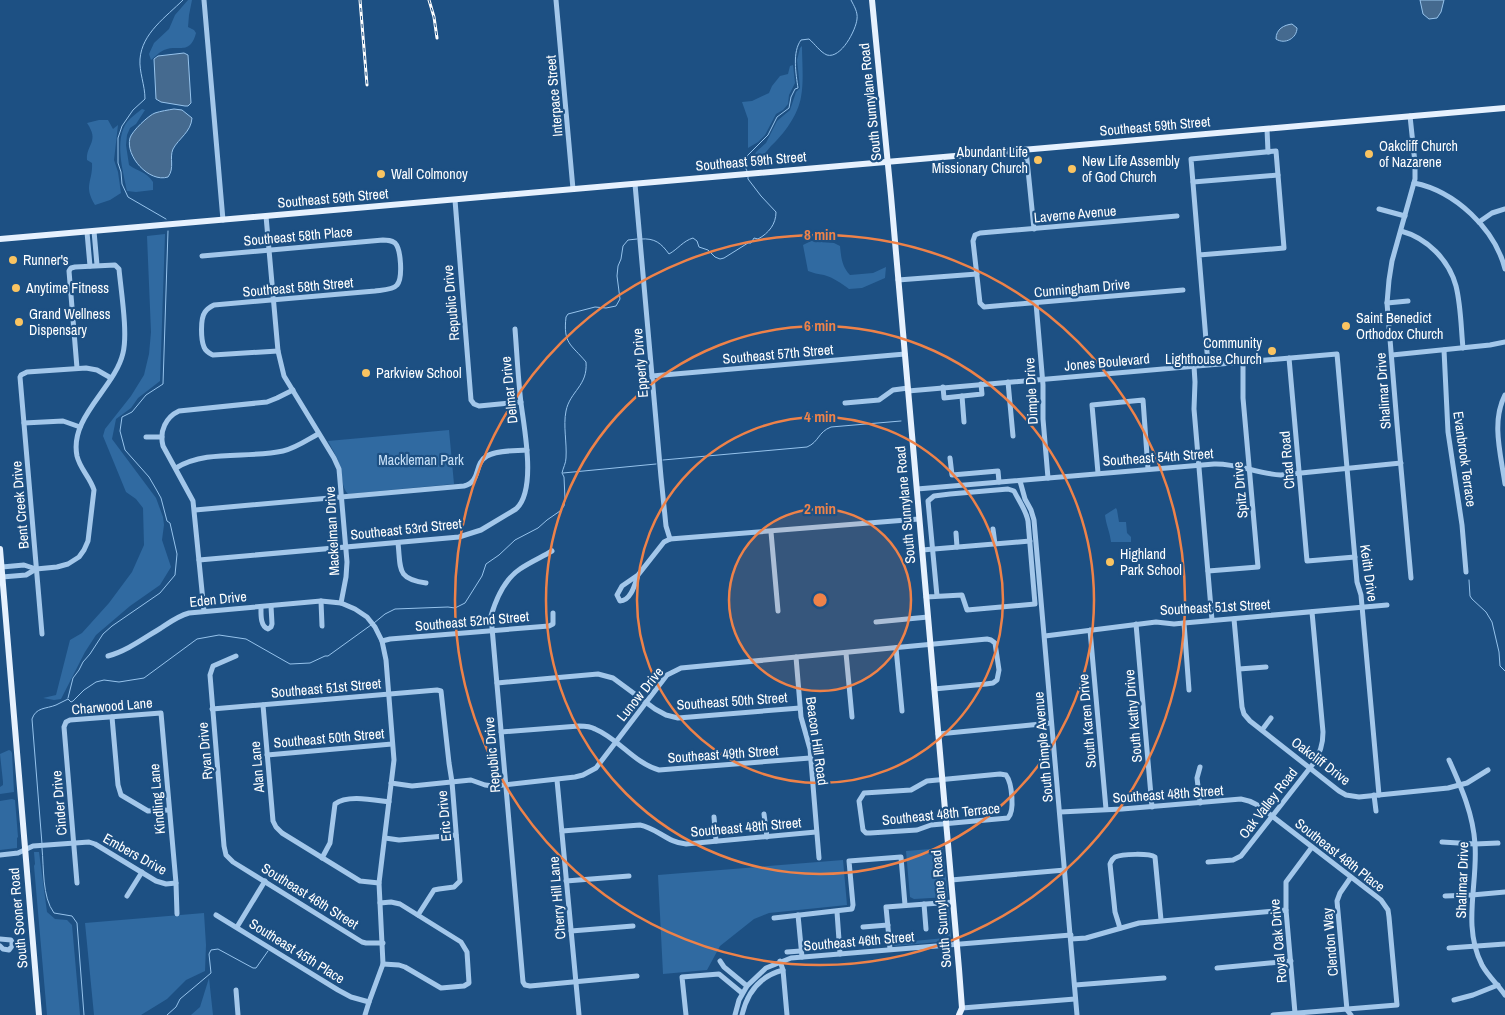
<svg xmlns="http://www.w3.org/2000/svg" width="1505" height="1015" font-family="'Archivo Narrow',sans-serif">
<rect width="100%" height="100%" fill="#1d5083"/>
<g fill="#306aa1">
<path d="M188,0H192L189,15L188,27L194,30L196,33C190,56 178,44 164,50C159,52 155,57 151,60L149,54L154,43L169,29L175,15Z"/>
<path d="M802,46C802,62 804,81 801,97C798,115 784,134 771,146C764,154 761,160 751,165L752,160L756,152L766,143L777,121L790,110L796,92L800,88L797,60L800,48Z"/>
<path d="M793,65L795,83L789,95L788,104L783,110L776,114L765,135L758,142L748,148V119L742,102L752,101L769,93L772,86L780,76L788,74L790,66Z"/>
<path d="M142,109L145,110L136,124L130,128L127,135L126,145L129,165C138,172 146,171 153,182V190L136,192L127,191C123,171 114,140 127,122C131,117 137,113 142,109Z"/>
<path d="M99,120H108L113,129L118,125L114,160L118,172L121,193L110,200L95,205C83,185 93,182 92,163L87,160C86,144 100,142 87,123Z"/>
<path d="M165,234L160,381L138,398L131,408L116,419L112,439L156,498L163,517L164,525L162,540L171,567L160,585L130,606L96,635L85,652L61,699L54,700L43,698L56,695L70,640L82,633L109,603L132,572L144,545L143,508L136,499L126,492L103,436L105,429L131,396L144,375L149,354L151,332L147,236Z"/>
<path d="M811,241L834,243L840,246C841,257 842,267 850,275L873,273L886,267L885,278L862,288L849,289C841,283 834,278 824,275C818,274 813,273 808,271L803,245Z"/>
<path d="M449,430L454,484L348,494C341,487 343,476 340,467C338,458 332,449 328,441Z"/>
<path d="M1116,508L1117,510L1119,522H1126L1127,533L1131,537V542H1111C1110,532 1106,525 1105,515Z"/>
<path d="M9,750L11,751L12,753L14,792L0,794V787L3,785V782L0,754Z"/>
<path d="M12,799L15,800L18,837L17,838V848L0,850V801Z"/>
<path d="M943,848L948,897L914,899L910,897L906,851Z"/>
<path d="M34,852H39L47,912L55,919L67,920L72,925L80,1015H47L34,866L35,864Z"/>
<path d="M843,860L847,905L769,913L754,919L720,946L707,970L663,974L658,875Z"/>
<path d="M949,909L951,937L949,941L894,946V944L892,945L893,943L945,938L943,920L946,919H943L942,910Z"/>
<path d="M204,913L206,945L205,971L186,980L167,999L141,1015H94L85,923Z"/>
<path d="M209,978L213,1015H191L200,1007Z"/>
</g>
<g fill="#456a8f" stroke="#96c3ec">
<path d="M1420,0H1444L1441,12L1437,18L1429,19L1423,14Z"/>
<path d="M1292,24L1297,28C1297,38 1285,45 1276,39C1276,29 1284,25 1292,24Z"/>
<path d="M184,53L188,55L191,103L188,106H185L161,102L156,99L154,59L158,56Z"/>
<path d="M174,109L182,110L192,118C191,132 179,138 173,149C169,158 175,168 168,177C149,183 125,156 130,138C132,131 149,115 155,113C161,111 168,110 174,109Z"/>
</g>
<g fill="none" stroke-linecap="round" stroke-linejoin="round">
<g stroke="#96c3ec" stroke-width="1">
<path d="M747,171L746,169L747,156L768,135L777,117L789,108L791,97L795,89L798,88C796,74 792,52 801,40L809,39C815,44 820,52 827,55C841,59 856,30 857,19C858,12 854,6 851,0"/>
<path d="M166,219L128,197L122,184L121,172L118,163V138L122,126L133,110L145,99C145,85 139,72 140,59C142,33 166,17 183,0"/>
<path d="M641,239C655,238 661,243 669,254C678,249 683,241 693,238L697,241L699,247L708,250L715,257L720,259L724,258L748,243H751L754,238L758,239C769,233 776,224 776,212L761,196L748,179V177"/>
<path d="M663,460L807,447C819,442 818,432 831,427L901,421"/>
<path d="M563,473L656,464"/>
<path d="M1469,580L1470,596L1472,599L1486,612L1492,622L1499,652L1500,666L1505,671"/>
<path d="M374,623L385,614L395,609L448,607L455,608L465,603L482,576L486,564L499,555L515,540L538,528L547,520L560,511L564,506L565,499L564,477L562,473C563,468 566,463 566,458C567,442 563,426 566,411C570,391 588,386 586,362C571,344 563,344 566,317L568,314L595,307L606,308L616,306L620,299L617,276L618,266L621,259L623,246L628,240L637,239"/>
<path d="M68,698L73,678L79,670L83,662L90,654L103,634L112,626L160,593L175,575L177,554L170,523L167,521L161,498L156,489L149,477L125,450L120,431L122,417L132,412L146,395L163,384L168,231"/>
<path d="M42,844L32,719C36,707 46,709 56,705C60,703 64,701 68,699L71,702L73,701L84,690L96,682L104,680L119,682L144,678L197,639L219,635L246,639L290,664L310,663L325,656H328L371,625"/>
<path d="M42,848C44,868 42,897 54,913L72,916L77,923L84,1015"/>
<path d="M167,1015L176,1007L180,999L211,973L209,954L211,950L218,949L253,968H256L268,951"/>
</g>
<g stroke="#a3c7ea" stroke-width="5">
<path d="M204,0L223,220"/>
<path d="M556,0L573,189"/>
<path d="M1410,116L1415,163V179L1392,261L1389,280L1387,303L1397,424L1411,578"/>
<path d="M1267,129L1268,152"/>
<path d="M1026,150L1034,229"/>
<path d="M1193,182L1278,175"/>
<path d="M1414,183C1455,191 1495,229 1505,269"/>
<path d="M635,184L661,477L666,526L670,539"/>
<path d="M455,200L471,400L474,404L479,406L521,402"/>
<path d="M1379,209L1405,216"/>
<path d="M266,216L278,351L284,376L334,458L339,469L347,562L346,577L341,603L355,609L367,617L375,627L382,641L386,660L394,760L379,883L383,964L369,1002L365,1015"/>
<path d="M1177,216L980,233L975,235L973,241L980,303L984,307L1183,290"/>
<path d="M1479,222L1492,213L1505,209"/>
<path d="M94,231L97,265"/>
<path d="M1401,231C1427,238 1449,260 1456,286C1461,306 1461,328 1463,348"/>
<path d="M87,232L90,266"/>
<path d="M1199,255L1284,248L1276,151L1191,159L1208,364"/>
<path d="M202,256L383,240C388,240 391,240 395,243C401,249 403,278 397,285C393,290 381,290 375,291L214,305C210,307 207,309 205,312C200,319 201,340 204,347C206,352 209,353 213,355L278,351"/>
<path d="M898,280L977,274"/>
<path d="M1036,303L1043,385V419L1048,478"/>
<path d="M1387,303L1408,301"/>
<path d="M1444,350L1448,432L1462,525L1466,572"/>
<path d="M1392,355L1490,345L1505,342"/>
<path d="M1289,358L1307,561L1355,557"/>
<path d="M1194,366L1195,382L1194,409L1212,620"/>
<path d="M652,376L905,354"/>
<path d="M1008,382L1013,436"/>
<path d="M943,387L944,398L982,394L981,384"/>
<path d="M908,391L1337,354L1357,582L1361,595L1379,795"/>
<path d="M1505,395C1491,422 1501,455 1505,484"/>
<path d="M962,396L964,422"/>
<path d="M845,403L879,400L893,390L908,388"/>
<path d="M24,423L63,421L80,427"/>
<path d="M146,437H162"/>
<path d="M950,458L952,475L998,471L999,482"/>
<path d="M176,468C207,449 248,459 283,451C296,448 307,440 318,434"/>
<path d="M1098,473L1092,405L1143,400L1148,469"/>
<path d="M1020,481L1025,499L1031,510L1034,520L1077,1015"/>
<path d="M917,489L1214,464C1237,463 1258,474 1281,475L1401,463"/>
<path d="M195,510L464,486C482,481 473,464 487,456C497,450 515,451 527,450"/>
<path d="M993,529L995,544"/>
<path d="M771,532L778,611"/>
<path d="M956,533L957,547"/>
<path d="M398,543C401,569 396,579 426,583"/>
<path d="M922,550L1030,541"/>
<path d="M552,551C542,557 530,562 520,569C505,579 496,599 491,616L523,982L525,985L530,986L637,976"/>
<path d="M199,560L459,537L481,530L516,509C537,490 524,428 521,403C518,378 517,354 515,329"/>
<path d="M2,567L24,565L36,569L57,567L68,564L79,557L84,550L88,541L94,490C90,477 80,469 77,456C69,417 115,388 123,353C128,333 121,291 119,269L115,265L75,267L71,268L69,271L77,368"/>
<path d="M1208,571L1258,567L1243,398V362"/>
<path d="M638,575C635,584 631,601 620,601L617,595L622,586L638,575L664,542L670,539L919,519"/>
<path d="M2,577L26,575L36,569"/>
<path d="M926,597L962,595L967,610L1035,604L1028,521C1026,510 1019,501 1014,491L1008,489L950,494L934,496L928,501L937,596"/>
<path d="M321,601L322,626"/>
<path d="M261,607C261,614 260,626 268,629L271,627L272,624L271,606"/>
<path d="M204,611L193,501L163,446C159,431 166,417 179,411L267,402L277,398L293,390"/>
<path d="M1234,619L1242,707L1244,714L1250,721L1339,791L1346,795L1359,797L1448,788L1467,783L1488,770"/>
<path d="M876,622L928,617"/>
<path d="M1184,623L1189,690"/>
<path d="M1136,624L1152,807"/>
<path d="M1090,630L1106,809"/>
<path d="M42,634L20,377L21,375L27,372L86,368L97,370L111,378"/>
<path d="M1045,636L1156,622L1174,624L1184,623L1387,605"/>
<path d="M382,641L390,639L549,626L553,624V613"/>
<path d="M896,648L902,711"/>
<path d="M846,653L852,717"/>
<path d="M108,656C127,651 144,638 161,628C170,622 178,616 189,613L321,601L341,603"/>
<path d="M236,656L213,666L210,675L224,846L226,855L233,862L362,942L366,943H383"/>
<path d="M796,657L801,717L810,749L819,858"/>
<path d="M1239,669L1266,667"/>
<path d="M497,683L598,674L613,678L655,709L666,715L678,718L800,708"/>
<path d="M263,705L273,821L276,827L282,833L360,881L379,883"/>
<path d="M212,709L437,690L441,691L449,763L452,782L460,881L454,887L439,889L434,890L418,915"/>
<path d="M112,717L118,785L121,795L148,811L169,810"/>
<path d="M1262,730L1271,718"/>
<path d="M501,732L579,726C585,726 590,726 595,729C619,739 634,763 659,770L810,758"/>
<path d="M938,734L1051,723"/>
<path d="M267,755L392,744"/>
<path d="M1449,760C1461,787 1473,813 1475,844C1478,884 1462,926 1482,965C1488,976 1498,985 1505,995"/>
<path d="M1200,767L1197,778L1200,803"/>
<path d="M1000,774L1006,775C1012,783 1015,811 1008,818L931,825L917,830L870,833H866L863,830L859,801L864,793L911,790L927,781Z"/>
<path d="M557,780L579,1015"/>
<path d="M391,783L412,786L471,780L485,785L494,786L575,777L583,775L596,768L667,675L681,668L987,639L991,640L995,643L999,670L997,680L993,683L986,684L934,689"/>
<path d="M1374,795L1376,811"/>
<path d="M1060,812L1122,809L1241,799C1254,801 1262,808 1272,816L1381,900L1388,910L1389,917L1397,1005L1273,1015"/>
<path d="M764,814L767,837"/>
<path d="M714,817L716,841"/>
<path d="M562,831L640,825C657,828 668,843 686,844L816,832"/>
<path d="M385,838L399,840L456,835"/>
<path d="M1442,842L1475,844L1498,843"/>
<path d="M0,855L18,853L33,846L89,842L95,844L156,881L166,884L176,883"/>
<path d="M322,858L330,843L335,804C347,794 374,800 389,802"/>
<path d="M1208,862L1233,860L1241,856L1313,764C1320,753 1323,745 1323,732L1312,612"/>
<path d="M1351,877L1340,893L1337,901L1347,1010L1351,1015"/>
<path d="M951,880L1065,870"/>
<path d="M566,881L629,876"/>
<path d="M77,883L64,727L66,722L70,720L161,713L176,883L177,914"/>
<path d="M127,896L142,872"/>
<path d="M1445,896L1472,895L1505,892"/>
<path d="M380,903L391,902L400,904L461,942L467,952L469,983L464,986L441,988L405,967L399,965L383,964"/>
<path d="M924,904L926,929"/>
<path d="M837,912L840,954"/>
<path d="M216,915L338,990L351,997L369,1002"/>
<path d="M798,915L802,957"/>
<path d="M774,918L852,909L853,905L849,861L901,857L905,905"/>
<path d="M237,927L265,881"/>
<path d="M863,927L888,925"/>
<path d="M1120,928L1115,912L1110,864C1112,860 1112,859 1115,857C1122,854 1149,853 1155,857L1161,920"/>
<path d="M571,931L633,926"/>
<path d="M0,939L11,940L12,942V946L9,950L3,949L0,946"/>
<path d="M1071,939L1086,938L1139,923L1286,910"/>
<path d="M1449,948L1505,944"/>
<path d="M890,949L886,907L953,902"/>
<path d="M787,952L801,951"/>
<path d="M720,961L724,967L747,986L739,1000L735,1015"/>
<path d="M1217,968L1291,961"/>
<path d="M783,970L787,1015"/>
<path d="M1075,985L1164,978"/>
<path d="M747,986L766,968L791,958L1071,935"/>
<path d="M236,990L238,1015"/>
<path d="M1454,1000L1473,995L1498,985"/>
<path d="M962,1008L1075,999"/>
<path d="M1295,1013L1286,910V882L1312,847"/>
<path d="M686,1015L682,977L719,974L742,993"/>
<path d="M742,1015C747,993 760,976 783,970L780,961"/>
</g>
<g stroke="#e6f1fe" stroke-width="6">
<path d="M872,0L891,196L959,969L962,1008L959,1015"/>
<path d="M0,239L1505,108"/>
<path d="M0,549L39,1015"/>
</g>
<defs>
<g id="rail">
<path d="M360,0L367,85"/>
<path d="M429,0L434,17L437,38"/>
</g>
</defs>
<use href="#rail" stroke="#fff" stroke-width="3"/>
<use href="#rail" stroke="#1d5083" stroke-width="1" stroke-dasharray="4" stroke-linecap="butt"/>
</g>
<circle cx="820" cy="600" r="91" fill="#ee8249" fill-opacity=".12"/>
<g fill="none" stroke="#ee8249" stroke-width="2.5">
<circle cx="820" cy="600" r="91"/>
<circle cx="820" cy="600" r="183"/>
<circle cx="820" cy="600" r="274"/>
<circle cx="820" cy="600" r="365"/>
</g>
<g fill="#fac461" stroke="#1d5083" stroke-width="2">
<circle cx="1369" cy="154" r="5"/>
<circle cx="1038" cy="160" r="5"/>
<circle cx="1072" cy="169" r="5"/>
<circle cx="381" cy="174" r="5"/>
<circle cx="13" cy="260" r="5"/>
<circle cx="16" cy="288" r="5"/>
<circle cx="19" cy="322" r="5"/>
<circle cx="1346" cy="326" r="5"/>
<circle cx="1272" cy="351" r="5"/>
<circle cx="366" cy="373" r="5"/>
<circle cx="1110" cy="562" r="5"/>
</g>
<g text-anchor="middle" dominant-baseline="central" stroke-width="4.5" stroke-linejoin="round" paint-order="stroke">
<g font-size="14" fill="#fff" stroke="#1d5083">
<text transform="translate(554 96) rotate(-95)">Interpace Street</text>
<text transform="translate(870 102) rotate(-96)">South Sunnylane Road</text>
<text transform="translate(1155 126) rotate(-5)">Southeast 59th Street</text>
<text transform="translate(751 161) rotate(-5)">Southeast 59th Street</text>
<text transform="translate(333 198) rotate(-5)">Southeast 59th Street</text>
<text transform="translate(1075 214) rotate(-5)">Laverne Avenue</text>
<text transform="translate(298 236) rotate(-5)">Southeast 58th Place</text>
<text transform="translate(298 287) rotate(-5)">Southeast 58th Street</text>
<text transform="translate(1082 288) rotate(-5)">Cunningham Drive</text>
<text transform="translate(451 303) rotate(-95)">Republic Drive</text>
<text transform="translate(778 354) rotate(-5)">Southeast 57th Street</text>
<text transform="translate(1107 362) rotate(-5)">Jones Boulevard</text>
<text transform="translate(640 363) rotate(-95)">Epperly Drive</text>
<text transform="translate(509 390) rotate(-96)">Delmar Drive</text>
<text transform="translate(1031 391) rotate(-93)">Dimple Drive</text>
<text transform="translate(1383 391) rotate(-94)">Shalimar Drive</text>
<text transform="translate(1158 457) rotate(-4)">Southeast 54th Street</text>
<text transform="translate(1465 459) rotate(82)">Evanbrook Terrace</text>
<text transform="translate(1287 460) rotate(-95)">Chad Road</text>
<text transform="translate(1240 490) rotate(-95)">Spitz Drive</text>
<text transform="translate(20 505) rotate(-95)">Bent Creek Drive</text>
<text transform="translate(905 505) rotate(-95)">South Sunnylane Road</text>
<text transform="translate(406 529) rotate(-6)">Southeast 53rd Street</text>
<text transform="translate(332 531) rotate(-93)">Mackelman Drive</text>
<text transform="translate(1369 573) rotate(82)">Keith Drive</text>
<text transform="translate(218 599) rotate(-6)">Eden Drive</text>
<text transform="translate(1215 607) rotate(-3)">Southeast 51st Street</text>
<text transform="translate(472 621) rotate(-5)">Southeast 52nd Street</text>
<text transform="translate(326 688) rotate(-5)">Southeast 51st Street</text>
<text transform="translate(640 694) rotate(-51)">Lunow Drive</text>
<text transform="translate(732 701) rotate(-4)">Southeast 50th Street</text>
<text transform="translate(112 706) rotate(-5)">Charwood Lane</text>
<text transform="translate(1133 716) rotate(-95)">South Kathy Drive</text>
<text transform="translate(1087 721) rotate(-95)">South Karen Drive</text>
<text transform="translate(329 738) rotate(-5)">Southeast 50th Street</text>
<text transform="translate(817 741) rotate(82)">Beacon Hill Road</text>
<text transform="translate(1043 747) rotate(-95)">South Dimple Avenue</text>
<text transform="translate(205 751) rotate(-95)">Ryan Drive</text>
<text transform="translate(723 754) rotate(-4)">Southeast 49th Street</text>
<text transform="translate(492 755) rotate(-95)">Republic Drive</text>
<text transform="translate(1321 761) rotate(37)">Oakcliff Drive</text>
<text transform="translate(257 767) rotate(-95)">Alan Lane</text>
<text transform="translate(1168 794) rotate(-4)">Southeast 48th Street</text>
<text transform="translate(157 799) rotate(-95)">Kindling Lane</text>
<text transform="translate(59 803) rotate(-95)">Cinder Drive</text>
<text transform="translate(1268 803) rotate(-52)">Oak Valley Road</text>
<text transform="translate(941 814) rotate(-6)">Southeast 48th Terrace</text>
<text transform="translate(444 816) rotate(-95)">Eric Drive</text>
<text transform="translate(746 827) rotate(-5)">Southeast 48th Street</text>
<text transform="translate(135 854) rotate(29)">Embers Drive</text>
<text transform="translate(1340 855) rotate(38)">Southeast 48th Place</text>
<text transform="translate(1462 880) rotate(-88)">Shalimar Drive</text>
<text transform="translate(310 896) rotate(32)">Southeast 46th Street</text>
<text transform="translate(557 898) rotate(-95)">Cherry Hill Lane</text>
<text transform="translate(941 909) rotate(-95)">South Sunnylane Road</text>
<text transform="translate(18 918) rotate(-95)">South Sooner Road</text>
<text transform="translate(859 941) rotate(-5)">Southeast 46th Street</text>
<text transform="translate(1278 941) rotate(-95)">Royal Oak Drive</text>
<text transform="translate(1330 942) rotate(-95)">Clendon Way</text>
<text transform="translate(297 951) rotate(32)">Southeast 45th Place</text>
</g>
<g font-size="14" fill="#fff" stroke="#1d5083" text-anchor="start">
<text x="1379" y="146">Oakcliff Church<tspan x="1379" dy="16">of Nazarene</tspan></text>
<text x="1028" y="152" text-anchor="end">Abundant Life<tspan x="1028" dy="16">Missionary Church</tspan></text>
<text x="1082" y="161">New Life Assembly<tspan x="1082" dy="16">of God Church</tspan></text>
<text x="391" y="174">Wall Colmonoy</text>
<text x="23" y="260">Runner's</text>
<text x="26" y="288">Anytime Fitness</text>
<text x="29" y="314">Grand Wellness<tspan x="29" dy="16">Dispensary</tspan></text>
<text x="1356" y="318">Saint Benedict<tspan x="1356" dy="16">Orthodox Church</tspan></text>
<text x="1262" y="343" text-anchor="end">Community<tspan x="1262" dy="16">Lighthouse Church</tspan></text>
<text x="376" y="373">Parkview School</text>
<text x="1120" y="554">Highland<tspan x="1120" dy="16">Park School</tspan></text>
</g>
<g font-size="14" fill="#c7e0f7" stroke="#1d5083">
<text x="421" y="460">Mackleman Park</text>
</g>
</g>
<circle cx="820" cy="600" r="8" fill="#ee8249" stroke="#1d5083" stroke-width="2.5"/>
<g font-size="15" text-anchor="middle" font-weight="bold" fill="#ee8249" stroke="#1d5083" stroke-width="4.5" stroke-linejoin="round" paint-order="stroke">
<text x="820" y="240">8 min</text>
<text x="820" y="331">6 min</text>
<text x="820" y="422">4 min</text>
<text x="820" y="514">2 min</text>
</g>
</svg>
